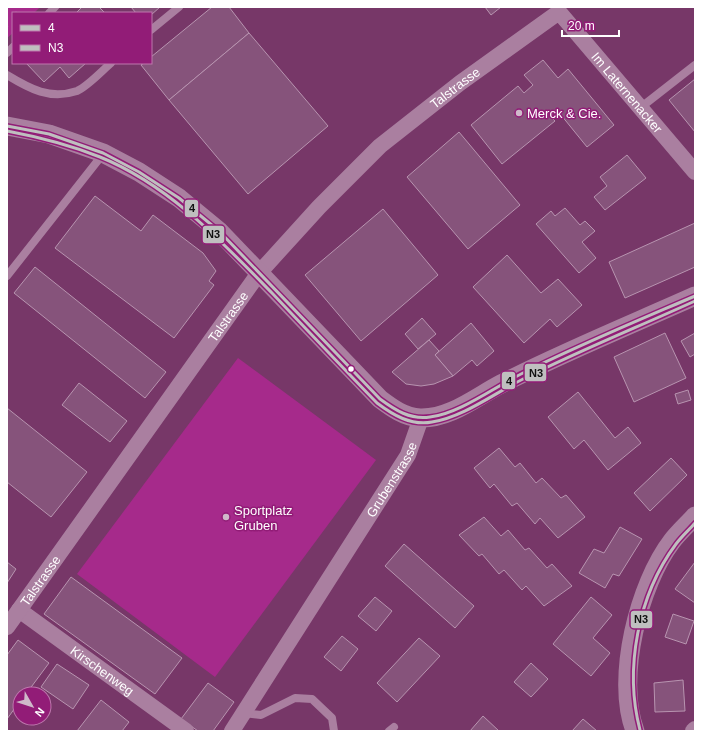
<svg xmlns="http://www.w3.org/2000/svg" width="702" height="738" font-family="Helvetica,sans-serif">
<defs>
<pattern id="forest-firs" width="22" height="20" patternUnits="userSpaceOnUse"><rect width="22" height="20" fill="#a62a8b"/><path d="M5 1l3.5 6h-7zM16 11l3.5 6h-7z" fill="#b855a2"/></pattern>
</defs>
<rect width="100%" height="100%" fill="#773768"/>
<path fill="#a62a8b" d="M238,358L376,460L215,677L77,574Z"/>
<path fill="url(#forest-firs)" d="M7,7H40L34,13H13V33L7,38Z"/>
<g fill="#86537b" stroke="#b894b0">
<path d="M82,7H99L105,13H76Z"/>
<path d="M131,7H160L151,15V13H136Z"/>
<path d="M212,7H229L249,33L169,100L141,65L144,63H151V57Z"/>
<path d="M485,7H501L491,15Z"/>
<path d="M249,33L328,126L248,194L169,100Z"/>
<path d="M543,60L558,78L568,69L614,125L587,147L557,110L550,116L555,121L502,164L471,125L518,86L524,93L533,85L524,75Z"/>
<path d="M26,63H86L69,78L60,67L44,82Z"/>
<path d="M695,79V132L669,100Z"/>
<path d="M459,132L520,205L468,249L407,177Z"/>
<path d="M627,155L646,178L605,210L594,197L607,186L600,177Z"/>
<path d="M95,196L141,231L153,215L203,253L216,271L209,281L214,285L174,338L55,248Z"/>
<path d="M565,208L580,225L585,221L595,231L582,242L596,258L579,273L536,224L551,211L555,216Z"/>
<path d="M383,209L438,275L361,341L305,275Z"/>
<path d="M695,223V267L625,298L609,262Z"/>
<path d="M507,255L541,293L558,279L582,305L557,327L550,319L524,343L473,287Z"/>
<path d="M35,267L166,372L145,398L14,293Z"/>
<path d="M422,318L436,334L418,349L405,334Z"/>
<path d="M471,323L494,351L477,366L472,360L453,376L435,355Z"/>
<path d="M665,333L686,378L634,402L614,357Z"/>
<path d="M695,333V354L690,357L681,341Z"/>
<path d="M429,340L439,351L435,355L453,376L434,384L421,386L406,384L392,372Z"/>
<path d="M79,383L127,421L110,442L62,405Z"/>
<path d="M688,390L691,400L678,404L675,394Z"/>
<path d="M578,392L615,438L628,427L641,443L608,470L584,440L574,449L548,417Z"/>
<path d="M7,408L87,472L51,517L7,482Z"/>
<path d="M499,448L515,467L520,463L536,483L542,478L561,498L566,495L585,517L558,538L540,518L535,524L517,503L512,506L494,484L490,488L474,468Z"/>
<path d="M671,458L687,475L650,511L634,493Z"/>
<path d="M484,517L501,536L508,530L525,550L529,548L547,568L552,564L572,586L544,606L526,586L522,590L504,570L499,574L482,554L479,556L459,535Z"/>
<path d="M620,527L642,539L619,576L613,574L605,588L579,573L594,549L604,553Z"/>
<path d="M404,544L474,606L455,628L385,566Z"/>
<path d="M7,562L16,569L7,583Z"/>
<path d="M695,562V603L675,589Z"/>
<path d="M71,577L182,658L155,694L44,614Z"/>
<path d="M375,597L392,611L376,631L358,616Z"/>
<path d="M591,597L612,615L593,638L610,653L591,676L553,644Z"/>
<path d="M673,614L694,621L686,644L665,637Z"/>
<path d="M342,636L358,649L341,671L324,657Z"/>
<path d="M419,638L440,656L397,702L377,683Z"/>
<path d="M18,640L49,663L26,694H20V701L7,719V655Z"/>
<path d="M531,663L548,679L531,697L514,682Z"/>
<path d="M57,664L89,685L73,709L41,687Z"/>
<path d="M683,680L685,711L655,712L654,683Z"/>
<path d="M208,683L234,702L213,731H198L181,719Z"/>
<path d="M101,700L129,722L122,731H77Z"/>
<path d="M483,716L499,731H470Z"/>
<path d="M583,719L597,731H572Z"/>
</g>
<g fill="none" stroke-linecap="round" stroke-linejoin="round">
<g stroke="#aa7fa0" stroke-width="8">
<path d="M49,13L55,7"/>
<path d="M151,30L179,7"/>
<path d="M7,53L13,47"/>
<path d="M7,75C30,89 50,100 77,91C87,87 103,70 111,63"/>
<path d="M640,108L695,65"/>
<path d="M7,276L103,154"/>
<path d="M244,713L261,715L295,698L312,699L332,718L334,731"/>
<path d="M389,731L394,727"/>
</g>
<g stroke="#aa7fa0" stroke-width="16">
<path id="s1" d="M19,610L186,731"/>
<path id="s2" d="M7,627L259,273L319,207L380,146L460,83L559,12L695,172"/>
<path id="s3" d="M232,731L408,455L421,418"/>
<path d="M693,731L695,729"/>
</g>
<g stroke="#aa7fa0" stroke-width="19">
<path d="M7,126L49,134L103,153L139,172L179,198L219,231L380,399C392,408 404,417 420,418C450,419 476,397 501,384C564,352 630,325 695,296"/>
<path d="M635,731C615,678 639,584 672,541C679,532 688,524 695,516"/>
</g>
<defs>
<path id="bus-1" d="M7,126L49,134L103,153L139,172L179,198L219,231L380,399C395,410 410,420 430,417C459,414 496,386 523,373C579,345 637,321 695,296"/>
<g id="bus-2">
<path d="M7,131C39,137 70,145 100,157C169,185 221,241 272,293C307,330 342,367 377,403C393,415 411,426 432,422C464,417 496,392 525,378C581,350 638,327 695,301"/>
<path d="M640,730C624,669 638,595 676,544C682,536 689,530 695,523"/>
</g>
</defs>
<use href="#bus-1" stroke="#921c77" stroke-width="6"/>
<use href="#bus-2" stroke="#921c77" stroke-width="6"/>
<use href="#bus-1" stroke="#bfbfbf" stroke-width="3"/>
<use href="#bus-2" stroke="#bfbfbf" stroke-width="3"/>
</g>
<g fill="#cfb9ca" stroke="#921c77" stroke-width="1.5">
<circle cx="519" cy="113" r="4"/>
<circle cx="226" cy="517" r="4"/>
</g>
<circle fill="#fff" stroke="#921c77" stroke-width="1.5" cx="351" cy="369" r="3.5"/>
<g text-anchor="middle" dominant-baseline="central" stroke-width="3" stroke-linejoin="round" paint-order="stroke">
<g font-size="13" fill="#fff" stroke="#921c77">
<text stroke="none"><textPath href="#s2" startOffset="705">Talstrasse</textPath></text>
<text stroke="none"><textPath href="#s2" startOffset="939">Im Laternenacker</textPath></text>
<text stroke="none"><textPath href="#s2" startOffset="381">Talstrasse</textPath></text>
<text stroke="none"><textPath href="#s3" startOffset="298">Grubenstrasse</textPath></text>
<text stroke="none"><textPath href="#s2" startOffset="57">Talstrasse</textPath></text>
<text stroke="none"><textPath href="#s1" startOffset="103">Kirschenweg</textPath></text>
</g>
<g font-size="13" fill="#fff" stroke="#921c77" text-anchor="start">
<text x="527" y="113">Merck &amp; Cie.</text>
<text x="234" y="510">Sportplatz<tspan x="234" dy="15">Gruben</tspan></text>
</g>
</g>
<g stroke="#921c77" stroke-width="1.5">
<rect x="184" y="199" width="15" height="19" rx="4" fill="#bfbfbf"/>
<rect x="202" y="225" width="23" height="19" rx="4" fill="#bfbfbf"/>
<rect x="524" y="363" width="23" height="19" rx="4" fill="#bfbfbf"/>
<rect x="501" y="371" width="15" height="19" rx="4" fill="#bfbfbf"/>
<rect x="630" y="610" width="23" height="19" rx="4" fill="#bfbfbf"/>
</g>
<g font-size="11" text-anchor="middle" font-weight="bold" fill="#111">
<text x="192" y="212">4</text>
<text x="213" y="238">N3</text>
<text x="536" y="377">N3</text>
<text x="509" y="385">4</text>
<text x="641" y="623">N3</text>
</g>
<rect width="702" height="738" fill="none" stroke="#ffffff" stroke-width="16"/>
<rect x="12" y="12" width="140" height="52" fill="#921c77" stroke="#be77ad"/>
<rect x="20" y="25" width="20" height="6" fill="#bfbfbf" stroke="#be77ad"/>
<text x="48" y="32" font-size="12" fill="#ffffff">4</text>
<rect x="20" y="45" width="20" height="6" fill="#bfbfbf" stroke="#be77ad"/>
<text x="48" y="52" font-size="12" fill="#ffffff">N3</text>
<g transform="translate(32 706) rotate(129)"><circle r="19" fill="#921c77" stroke="#be77ad"/>
<path d="M0-3L7 15L0 10L-7 15Z" fill="#cfb9ca"/>
<text y="-6" font-size="11" font-weight="bold" text-anchor="middle" fill="#ffffff">N</text>
</g>
<path d="M562 30v6h57v-6" fill="none" stroke="#ffffff" stroke-width="2"/>
<text x="568" y="30" font-size="12" fill="#ffffff" stroke="#921c77" stroke-width="3" paint-order="stroke">20 m</text>
</svg>
